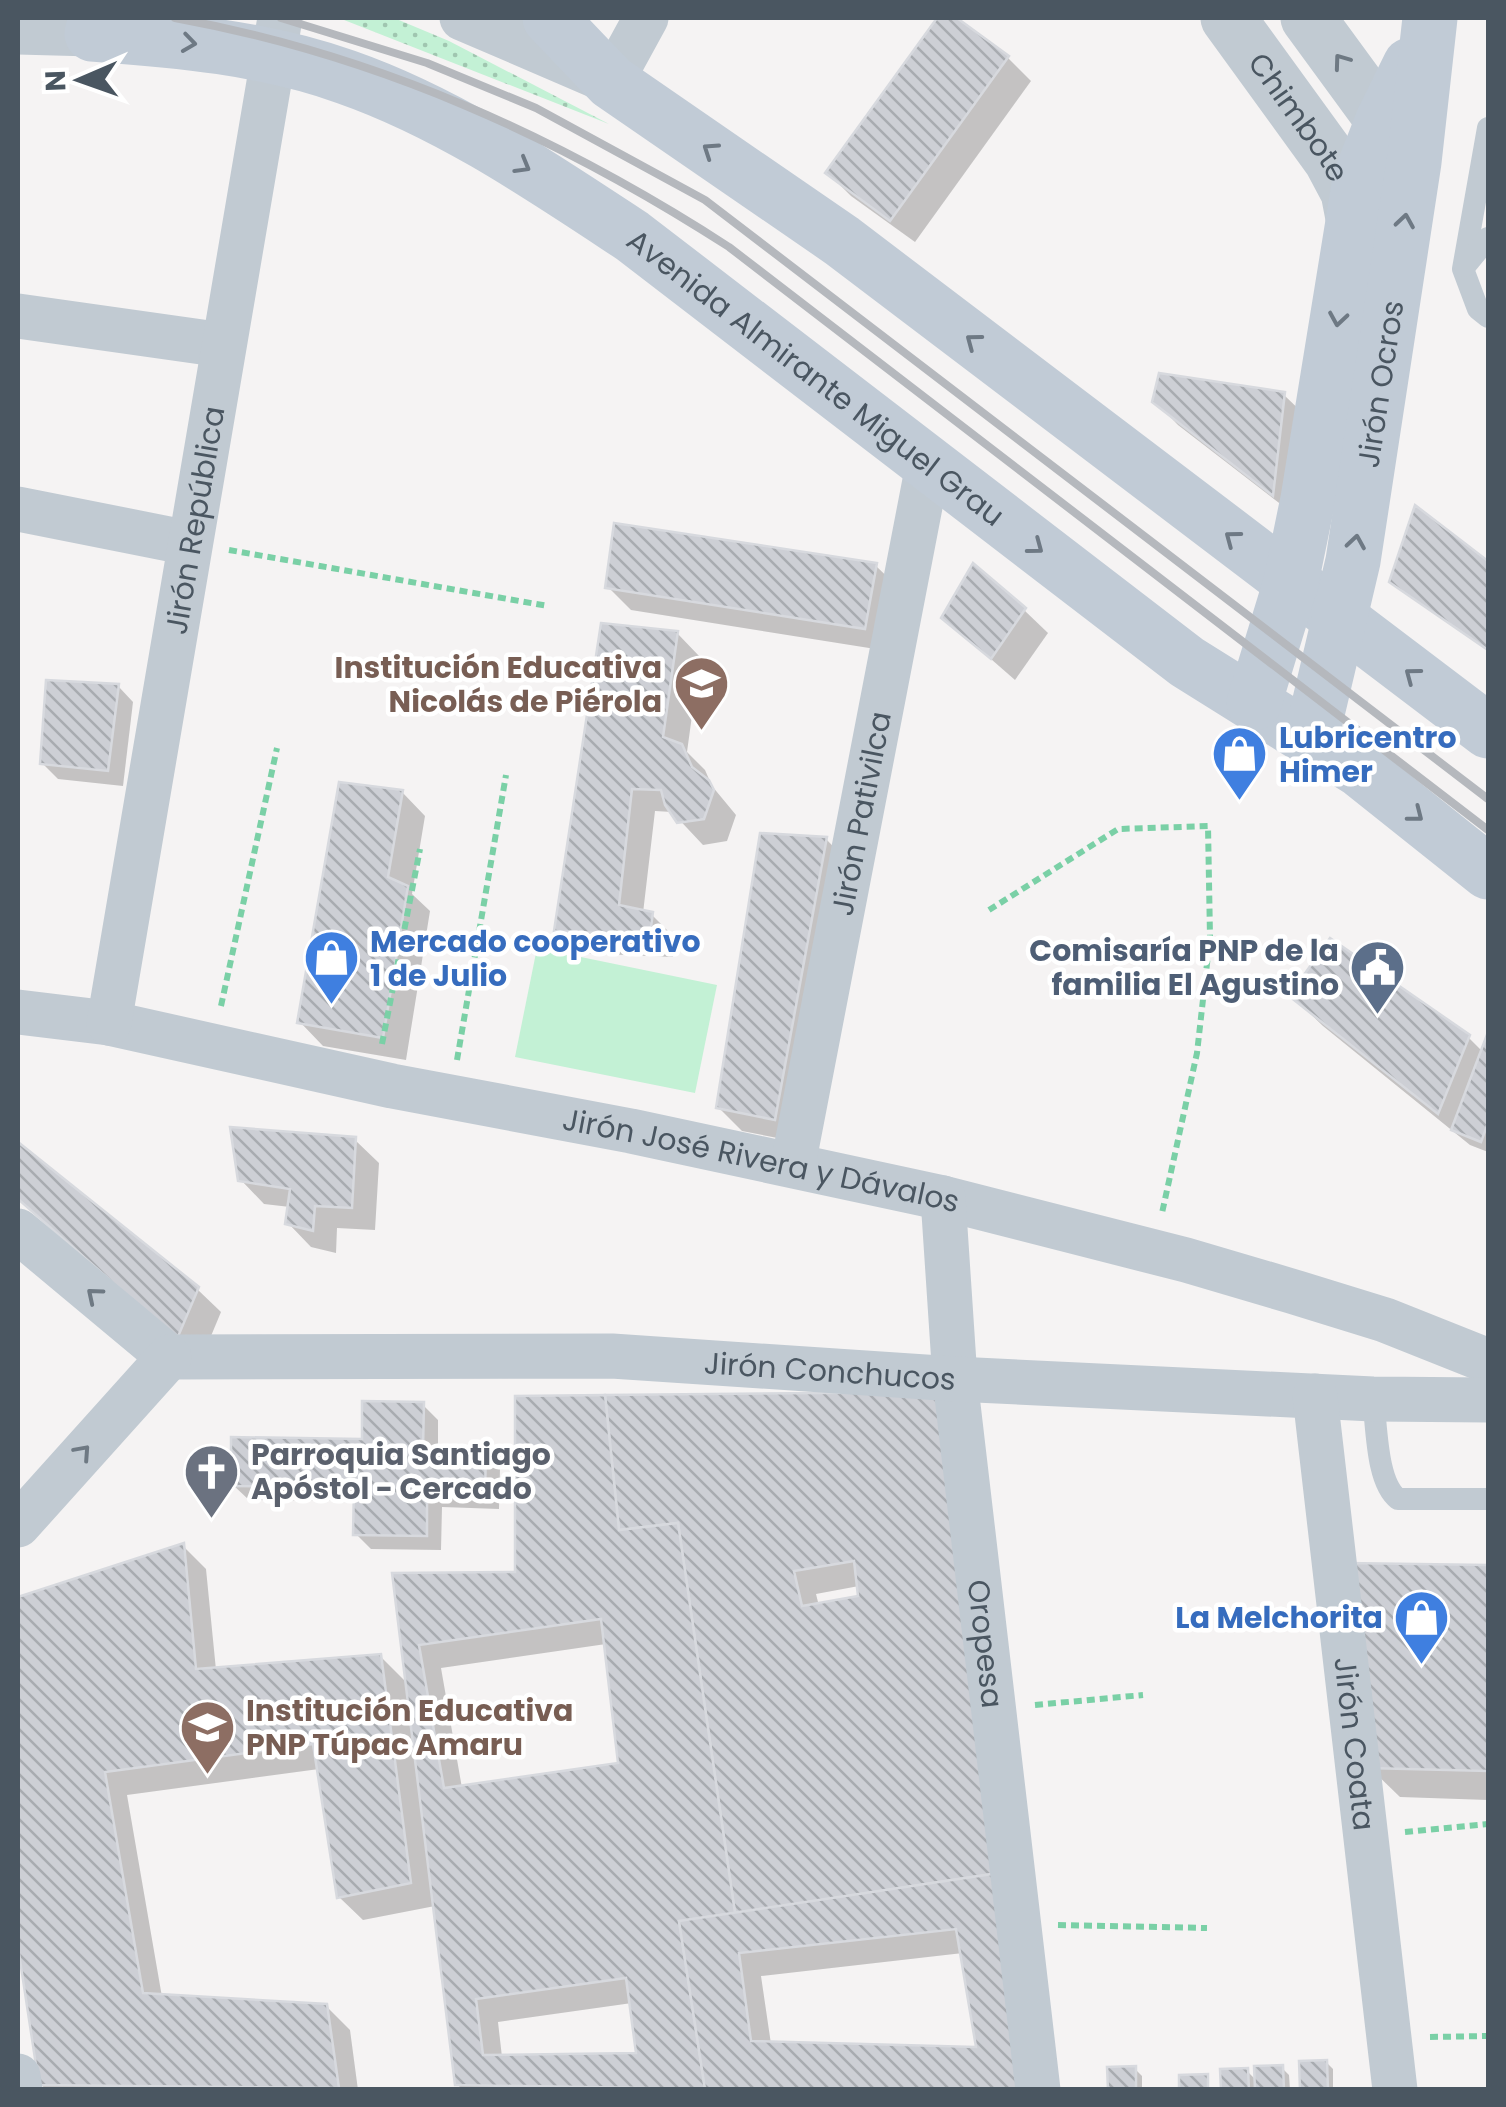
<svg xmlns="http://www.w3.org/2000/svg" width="1506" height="2107" font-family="Poppins,sans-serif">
<defs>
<pattern id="grass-dots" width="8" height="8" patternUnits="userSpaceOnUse" patternTransform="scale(2.5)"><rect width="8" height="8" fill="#c3f1d5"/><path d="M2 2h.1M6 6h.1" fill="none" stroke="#a0c6b0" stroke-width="1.8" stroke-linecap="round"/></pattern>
<pattern id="building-back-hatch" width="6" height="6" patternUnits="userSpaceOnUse" patternTransform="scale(2.5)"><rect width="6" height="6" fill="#cdcfd5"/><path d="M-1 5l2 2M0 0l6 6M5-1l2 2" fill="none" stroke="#a8abb0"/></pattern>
</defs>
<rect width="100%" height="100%" fill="#f5f3f3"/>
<path fill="url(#grass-dots)" d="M339,18H394L449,41L609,124Z"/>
<path fill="#c3f1d5" d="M537,948L717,985L695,1093L515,1057Z"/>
<g fill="#0003" fill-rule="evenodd">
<path d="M940,18H953L1008,58L1031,81L915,242L851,196L828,173Z"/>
<path d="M1284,395L1308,418L1296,516L1178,425L1155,401Z"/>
<path d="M876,566L900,589L888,651L631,610L608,587Z"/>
<path d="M1024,610L1048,633L1015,680L944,618Z"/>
<path d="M677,633L700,657L687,752L705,770L712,786L736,815L727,841L703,845L672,812L655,811L643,913L652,915L675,938L673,957L580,953L557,930Z"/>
<path d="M118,686L133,702L123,786L58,779L42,763Z"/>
<path d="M402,792L425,816L412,894L430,911L406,1060L323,1046L300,1022Z"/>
<path d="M826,839L849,863L798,1142L742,1131L718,1107Z"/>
<path d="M1292,996L1468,1037L1483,1052L1488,1039V1152L1470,1145L1323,1026Z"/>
<path d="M355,1140L379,1163L375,1230L337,1228L336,1253L311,1247L288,1223L290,1207L264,1204L241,1180Z"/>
<path d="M18,1145L197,1289L221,1312L201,1360L18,1198Z"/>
<path d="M942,1394L1044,2090H463L457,2084L435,1906L363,1920L339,1897L319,1769L127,1795L162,1997L326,2006L350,2030L358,2090H46L41,2084L18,1931V1600L183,1546L206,1569L216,1670L380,1656L408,1684L394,1576L518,1575ZM859,1586L861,1598L819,1606L816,1594ZM606,1644L621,1765L462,1788L441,1668ZM963,1953L978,2049L771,2044L761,1976ZM632,2003L639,2055L502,2057L498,2022Z"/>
<path d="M423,1405L438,1420V1452L485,1453L500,1468L499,1509L442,1507L441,1550L371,1549L356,1534V1501L249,1500L233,1485L364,1442Z"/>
<path d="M1348,1566L1488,1567V1800L1400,1797L1369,1767Z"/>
<path d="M1326,2062L1333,2069V2090H1302Z"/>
<path d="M1282,2068L1289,2075L1290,2090H1223L1247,2071L1257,2081Z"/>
<path d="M1135,2069L1142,2076V2090H1110Z"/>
</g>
<g fill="url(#building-back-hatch)" stroke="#d7d9de" stroke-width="2.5" fill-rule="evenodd">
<path d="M937,18H957L1009,56L890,221L825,173Z"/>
<path d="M1159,373L1285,392L1273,496L1152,402Z"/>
<path d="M1415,505L1488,561V650L1389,582Z"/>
<path d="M614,523L877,563L865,629L605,588Z"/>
<path d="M973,563L1026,608L991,659L941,618Z"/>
<path d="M601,623L678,631L663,737L682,744L692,767L709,780L714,790L704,819L677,823L665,805L661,790L632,789L619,905L653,912L650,935L554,931Z"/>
<path d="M46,680L119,684L108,771L40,764Z"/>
<path d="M339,782L403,790L388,877L408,886L383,1038L297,1023Z"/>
<path d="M760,833L827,837L775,1120L716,1108Z"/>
<path d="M1330,938L1470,1035L1438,1114L1289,996Z"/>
<path d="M1488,1032V1123L1481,1142L1451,1130Z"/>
<path d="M230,1127L356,1137L352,1208L315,1206L313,1231L285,1224L290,1189L238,1181Z"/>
<path d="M18,1142L199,1287L177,1339L18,1199Z"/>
<path d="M943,1392L999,1873L735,1913L678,1523L619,1530L605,1395ZM854,1561L858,1596L802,1606L794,1571Z"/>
<path d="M605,1395L619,1530L678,1523L735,1913L679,1921L705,2089L455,2085L392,1573L515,1572V1396ZM601,1619L618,1763L444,1788L419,1645ZM626,1978L636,2053L483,2055L476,1999Z"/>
<path d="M362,1401L424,1402L423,1449L486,1450L485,1494L427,1493V1536L353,1535L354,1487L231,1486V1437L362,1439Z"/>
<path d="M184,1543L196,1669L381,1654L411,1883L337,1898L313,1744L105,1772L143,1993L327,2004L339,2088L39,2085L18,1947V1597Z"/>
<path d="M1345,1563L1488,1565V1771L1367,1768Z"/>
<path d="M999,1873L1024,2090L705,2089L679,1921ZM956,1929L976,2047L751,2041L739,1953Z"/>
<path d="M1327,2060L1328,2090H1300L1299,2061Z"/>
<path d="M1283,2065L1284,2090H1255L1254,2066Z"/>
<path d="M1136,2066V2090H1108L1107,2067Z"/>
<path d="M1248,2068L1249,2090H1221L1220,2069Z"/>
<path d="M1208,2074V2090H1179V2075Z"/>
</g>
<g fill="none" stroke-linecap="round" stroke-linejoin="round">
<g stroke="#7ad0a6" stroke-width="6" stroke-dasharray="8 5" stroke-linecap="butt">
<path d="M229,550L548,606"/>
<path d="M989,910L1118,829L1208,826L1210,937L1197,1053L1162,1213"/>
<path d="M221,1006L277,748"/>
<path d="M382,1044L420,849"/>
<path d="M457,1060L506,775"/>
<path d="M1035,1705L1143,1695"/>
<path d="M1405,1832L1488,1824"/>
<path d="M1058,1925L1207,1928"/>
<path d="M1430,2037L1488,2036"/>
</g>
<g stroke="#c1cad2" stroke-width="22">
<path d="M1488,128L1463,269L1478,309L1488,317"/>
<path d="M1465,266L1488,238"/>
<path d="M1373,1399C1377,1426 1376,1482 1398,1499H1488"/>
</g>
<g stroke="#c1cad2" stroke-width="45">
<path d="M462,18L611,82L646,18"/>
<path d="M18,32L92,34"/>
<path d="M18,316L223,345"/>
<path d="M18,509L189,543"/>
<path id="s1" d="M18,1012L109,1023L392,1086L631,1131L943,1198L1186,1260L1291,1291L1385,1320L1488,1361"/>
<path id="s2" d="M109,1023L280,18"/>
<path id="s3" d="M793,1165L928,465"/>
<path id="s4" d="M943,1198L955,1379L1038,2090"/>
<path id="s5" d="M18,1231L169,1357L612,1356L955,1379L1373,1399L1488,1400"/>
<path id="s6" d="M1315,1396L1395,2090"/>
<path d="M18,1525L169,1357"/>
<path d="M18,2076L20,2090"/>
</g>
<g stroke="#c1cad2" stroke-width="55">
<path id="s7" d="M1228,18L1331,160L1348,192L1354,223"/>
<path d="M1308,18L1409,156"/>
</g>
<g stroke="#c1cbd6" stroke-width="55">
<path id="s8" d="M96,18L92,34C177,40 265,48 346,77C449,113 541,176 632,236L1187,662L1360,770L1488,872"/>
<path d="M550,18L611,82L842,241L1488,731"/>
<path d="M1254,703L1291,582L1308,499L1360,179L1383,120L1410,65"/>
<path id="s9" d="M1311,739L1353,561L1414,162L1430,18"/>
</g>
<g stroke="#b5b8bd" stroke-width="8">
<path d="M175,18C377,55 557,136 729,247L1488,830"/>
<path d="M281,18L427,63L536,108L705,200L1488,799"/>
</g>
</g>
<defs><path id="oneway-chevron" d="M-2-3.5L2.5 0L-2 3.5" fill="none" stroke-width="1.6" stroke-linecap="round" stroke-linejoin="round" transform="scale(2.5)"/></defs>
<g stroke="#6e7984">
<use href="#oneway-chevron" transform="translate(189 43) rotate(8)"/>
<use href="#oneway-chevron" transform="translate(710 150) rotate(-146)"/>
<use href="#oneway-chevron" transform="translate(523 166) rotate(30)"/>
<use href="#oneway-chevron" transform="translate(1405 221) rotate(-81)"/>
<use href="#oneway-chevron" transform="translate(1338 319) rotate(99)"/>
<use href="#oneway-chevron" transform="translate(973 341) rotate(-143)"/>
<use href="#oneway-chevron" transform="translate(1232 538) rotate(-143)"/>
<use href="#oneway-chevron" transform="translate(1356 542) rotate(-81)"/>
<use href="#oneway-chevron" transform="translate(1036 547) rotate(37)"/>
<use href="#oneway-chevron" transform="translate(1412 675) rotate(-143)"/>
<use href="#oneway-chevron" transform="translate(1416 815) rotate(38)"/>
</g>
<g stroke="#6e7983">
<use href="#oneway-chevron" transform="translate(1341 61) rotate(-126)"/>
<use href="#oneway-chevron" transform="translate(94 1295) rotate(-140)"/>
<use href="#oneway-chevron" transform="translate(83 1452) rotate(-48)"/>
</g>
<defs>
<symbol id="school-pin" viewBox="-11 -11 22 30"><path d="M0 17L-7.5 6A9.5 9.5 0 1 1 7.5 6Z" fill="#8d6e63" stroke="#fff"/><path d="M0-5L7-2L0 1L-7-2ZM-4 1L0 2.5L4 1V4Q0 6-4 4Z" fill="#fff"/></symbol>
<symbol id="shop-pin" viewBox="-11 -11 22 30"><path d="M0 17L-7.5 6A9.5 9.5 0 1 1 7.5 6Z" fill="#3f7fe0" stroke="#fff"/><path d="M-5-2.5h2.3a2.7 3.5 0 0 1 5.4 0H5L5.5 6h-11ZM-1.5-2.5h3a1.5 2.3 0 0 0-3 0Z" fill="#fff"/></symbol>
<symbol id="civic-pin" viewBox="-11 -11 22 30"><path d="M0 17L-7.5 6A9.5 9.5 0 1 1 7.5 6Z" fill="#5c6f8a" stroke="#fff"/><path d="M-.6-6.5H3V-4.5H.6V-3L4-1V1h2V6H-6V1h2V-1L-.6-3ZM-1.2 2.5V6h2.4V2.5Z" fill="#fff"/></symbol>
<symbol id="church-pin" viewBox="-11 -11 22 30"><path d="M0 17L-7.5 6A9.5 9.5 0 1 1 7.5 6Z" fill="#6b7280" stroke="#fff"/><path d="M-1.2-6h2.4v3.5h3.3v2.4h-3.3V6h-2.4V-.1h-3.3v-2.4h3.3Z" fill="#fff"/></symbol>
</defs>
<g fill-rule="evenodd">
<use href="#school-pin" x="670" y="652" width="63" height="86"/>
<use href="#shop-pin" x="1208" y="722" width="63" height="86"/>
<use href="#shop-pin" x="300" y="926" width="63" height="86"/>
<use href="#civic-pin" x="1346" y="936" width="63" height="86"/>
<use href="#church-pin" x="180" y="1440" width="63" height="86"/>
<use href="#shop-pin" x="1390" y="1586" width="63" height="86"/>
<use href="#school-pin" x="176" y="1696" width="63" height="86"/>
</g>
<g text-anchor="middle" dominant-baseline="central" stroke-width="9" stroke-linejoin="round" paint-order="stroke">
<g font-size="30" fill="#4a5661" stroke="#fff">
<text stroke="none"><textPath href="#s7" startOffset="122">Chimbote</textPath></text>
<text stroke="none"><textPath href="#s8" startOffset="835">Avenida Almirante Miguel Grau</textPath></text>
<text stroke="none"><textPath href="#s9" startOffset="362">Jirón Ocros</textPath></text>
<text stroke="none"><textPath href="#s2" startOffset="510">Jirón República</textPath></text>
<text stroke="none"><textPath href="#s3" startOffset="358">Jirón Pativilca</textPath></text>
<text stroke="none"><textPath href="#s1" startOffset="758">Jirón José Rivera y Dávalos</textPath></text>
<text stroke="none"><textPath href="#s5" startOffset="858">Jirón Conchucos</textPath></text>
<text stroke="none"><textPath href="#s4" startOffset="448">Oropesa</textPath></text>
<text stroke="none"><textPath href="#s6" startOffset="350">Jirón Coata</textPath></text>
</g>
<g font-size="30" font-weight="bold" fill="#785e54" stroke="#fff" text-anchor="end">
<text x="662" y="667">Institución Educativa<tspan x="662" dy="34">Nicolás de Piérola</tspan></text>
<text x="246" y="1710" text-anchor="start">Institución Educativa<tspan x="246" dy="34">PNP Túpac Amaru</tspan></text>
</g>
<g font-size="30" font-weight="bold" fill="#366cbe" stroke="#fff" text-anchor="start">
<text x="1279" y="737">Lubricentro<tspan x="1279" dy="34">Himer</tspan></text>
<text x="370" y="941">Mercado cooperativo<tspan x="370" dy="34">1 de Julio</tspan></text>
<text x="1383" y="1617" text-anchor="end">La Melchorita</text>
</g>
<g font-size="30" font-weight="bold" fill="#4e5e75" stroke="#fff" text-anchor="end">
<text x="1339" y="950">Comisaría PNP de la<tspan x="1339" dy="34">familia El Agustino</tspan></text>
</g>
<g font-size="30" font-weight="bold" fill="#5b616d" stroke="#fff" text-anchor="start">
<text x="251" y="1454">Parroquia Santiago<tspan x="251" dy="34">Apóstol - Cercado</tspan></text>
</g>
</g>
<rect width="1506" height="2107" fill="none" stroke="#4a5661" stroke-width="40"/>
<g transform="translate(80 80) rotate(268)" stroke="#ffffff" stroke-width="8" paint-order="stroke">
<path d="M0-8L18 38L0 25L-18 38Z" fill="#4a5661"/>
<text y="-15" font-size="28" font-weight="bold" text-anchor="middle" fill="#4a5661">N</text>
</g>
</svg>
